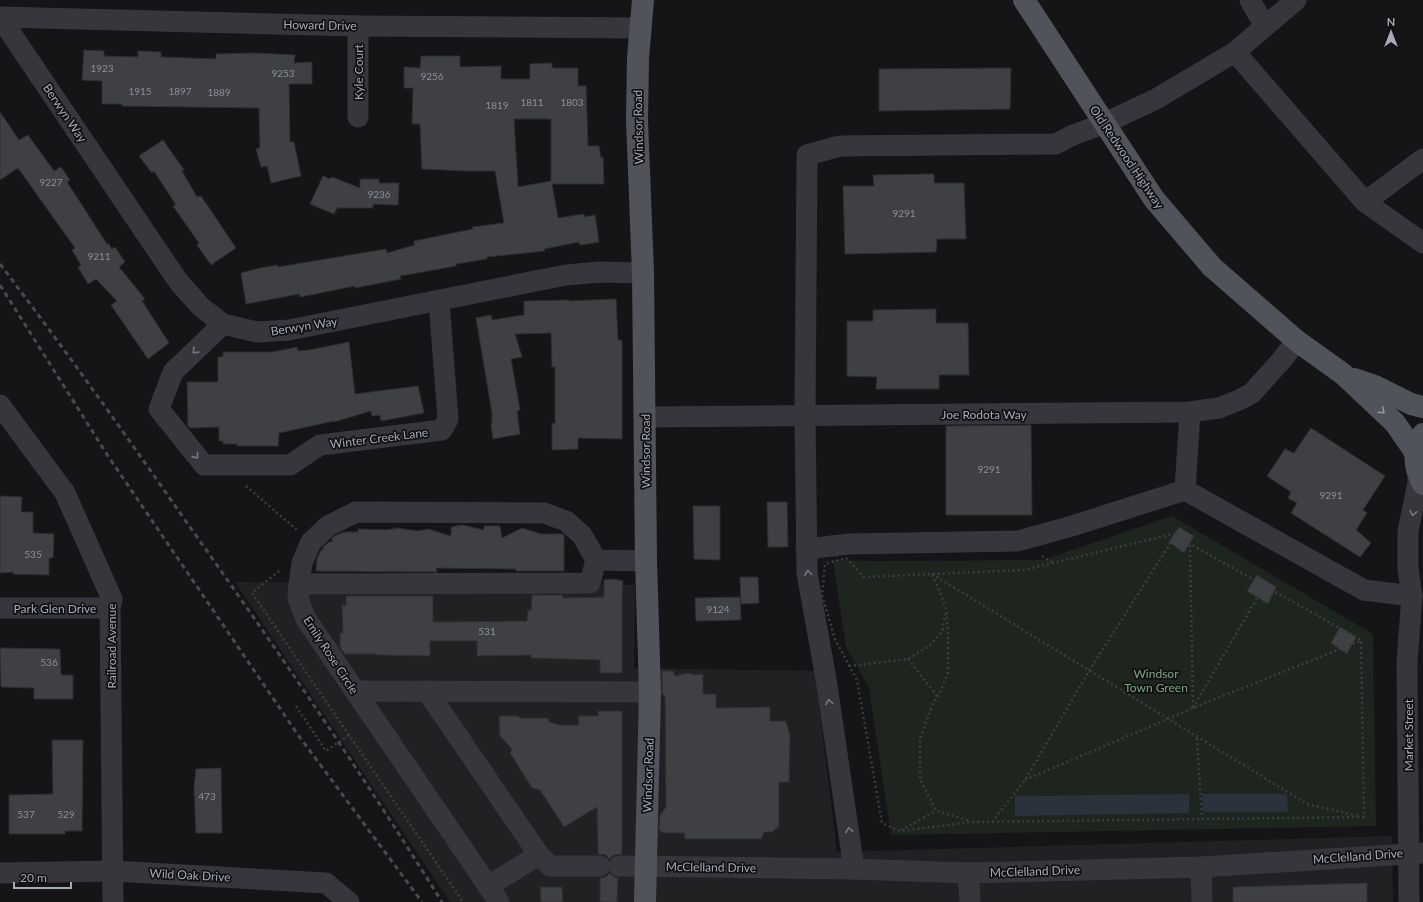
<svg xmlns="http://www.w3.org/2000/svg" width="1423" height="902" font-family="Lato,sans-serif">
<rect width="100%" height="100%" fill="#151517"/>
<path fill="#212124" d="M235,582L635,585L634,668L815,671L837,852L1392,836L1393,902H450Z"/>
<path fill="#1d251e" d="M1172,516L1373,634L1376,826L891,835L869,688L846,647L833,560L874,561L1043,560Z"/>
<g fill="#2a333b">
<path d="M1189,794V813L1015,816V796Z"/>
<path d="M1202,794H1287L1288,812H1203Z"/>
</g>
<g fill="#3f4044" stroke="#2f2f33" fill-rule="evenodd">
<path d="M84,50L104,51V56L138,57V51L161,52V57L216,59V54L255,53L295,55L294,63L312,62V84H289L290,142H294L301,176L271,183L267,166L261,167L256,149L260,148L259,108L122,106V104H102V81L82,80Z"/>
<path d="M421,56H460V67L501,66V79H530V64L552,63V68H578V86H586L588,146H599L601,158L603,157L604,184H552L558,218L584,214V217L595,215L599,242L580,245L579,242L544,249L545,251L487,257V259L456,264V266L400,276L401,279L355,288V286L300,297L299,294L246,304L241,273L260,268L278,265V267L386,249L387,253L415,245L414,241L473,229L472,227L504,223L495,171H467L422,169L420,124H412L413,88H404V67L420,68ZM514,119H551V181L518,187Z"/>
<path d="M1011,68L1010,109L879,111V69Z"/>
<path d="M0,112L19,140L28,135L54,171L61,167L70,180L67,182L107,244L108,243L112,249L115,247L125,262L119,267L145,299L142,301L169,343L148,359L111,305L117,301L96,279L88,284L78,267L81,265L72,250L75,248L18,168L0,180Z"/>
<path d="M163,140L184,170L182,171L197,197L201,196L236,248L211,265L197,245L199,243L173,206L176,205L154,171L152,173L139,156Z"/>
<path d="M934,174V183H964L966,239H937L936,252L845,254L843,186H874L873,175Z"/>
<path d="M323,176L330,179L332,177L360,188V179H379V183H399L398,205L373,204V208H337L334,214L310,204Z"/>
<path d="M616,299L618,340H622V439L578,438V449L552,450V423L555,424V367H552L551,333L515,334L522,357L511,359L520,410L517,411L520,434L493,439L491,424L492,423V413L476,318L491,315L492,320L524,315V301L569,300V301Z"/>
<path d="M936,309V323H968L969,375H939V389H876L877,377L847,376V321H873V310Z"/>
<path d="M349,342L355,394L418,386L424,413L381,421L380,415L372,416L371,411L334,422V421L279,433L278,446H237V444H223V441H219V427L190,428L188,426L187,382H218V357H223V352H273L297,347L298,351L309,350Z"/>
<path d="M1031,425L1032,515H946V426Z"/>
<path d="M1311,428L1385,476L1363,510L1367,513L1356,530L1371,543L1360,557L1291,513L1297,503L1288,498L1291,492L1267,476L1285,449L1294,453Z"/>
<path d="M0,496L22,497L21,512H33V533L54,534L53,558H49V575L13,574V572L0,573Z"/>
<path d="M767,502H787L788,547H768Z"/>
<path d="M693,506H720V560L694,559Z"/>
<path d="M462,525L484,530V526H500L502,538L522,528L541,534H563L564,536V571H516V569L436,568L437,572L316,571L317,559L321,550H323V547L329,542H332V538L335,536L344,532H358V529L388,530L397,528L418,531L428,529L451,536V527Z"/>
<path d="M1179,527L1194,536L1184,553L1169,542Z"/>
<path d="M1257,575L1276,587L1268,604L1247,591Z"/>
<path d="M740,577H758L759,603L741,604Z"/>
<path d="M613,579L623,581L622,599V673H600V660L531,658V655L477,656V641H430V656L376,655L377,654H345L340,648V633H343L342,605H346V596H433V622L527,621L528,610H531L532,595H563V598L604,597V580Z"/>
<path d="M740,597L741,620L696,621L695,598Z"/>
<path d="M1340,627L1356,637L1347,654L1331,643Z"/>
<path d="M0,648L60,649L61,675H73V699H34V688L1,687Z"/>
<path d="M662,671H673L675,676L688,673L694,675L703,674V694H716V708L770,707V721H786L790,736L789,782H779V826L772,832H764L761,839H685L684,833H663L659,830L660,815L666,807L665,696L662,694Z"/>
<path d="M598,711H622V854L614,855L609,859L606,855L598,854L597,807L564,827L540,790L532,788L510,753L512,749L500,736L499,716H519V718H548L549,722L560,725H579L578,716H598Z"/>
<path d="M52,740H83L82,831H65V834H9V795L53,794Z"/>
<path d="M221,768L222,833H196L194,789L196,769Z"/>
<path d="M610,873L613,876L618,878L617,902H600V878L606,877Z"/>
<path d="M1367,883V902H1233V887Z"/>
<path d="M540,887H562L563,902H541Z"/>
</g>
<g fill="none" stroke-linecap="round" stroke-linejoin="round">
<g stroke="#3b3d43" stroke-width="2.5" stroke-dasharray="2 3" stroke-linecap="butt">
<path d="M246,486L297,530"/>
<path d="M1177,533L1190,544L1361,640L1364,817L972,822L900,831L882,823L857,680L835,639L822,595L825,564L846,558L864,577L1024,570Z"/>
<path d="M1190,545L1193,708"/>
<path d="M1042,556L1053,563"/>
<path d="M279,571L252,593L463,902"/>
<path d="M932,574L1307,804L1359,816"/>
<path d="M932,575L940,592L946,609L948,633V673L938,697L933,703L920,739V779L936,811L970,821"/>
<path d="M908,659L938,697"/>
<path d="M849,666L908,659L929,646L942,632L945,614"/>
<path d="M296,706L326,751L349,735"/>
<path d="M1193,708L1264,586"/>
<path d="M1197,738L1202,819"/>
<path d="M1025,780L1193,708L1360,641"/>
<path d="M992,822L1025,780L1089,671L1177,533"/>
<path d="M901,830L936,811"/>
</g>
<g stroke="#36363c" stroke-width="21">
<path d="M1250,0L1259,16L1268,23"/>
<path d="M0,17L178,281L201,307L223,324L257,332L289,330L566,275L600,272L643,273"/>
<path d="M0,17L358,26L641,28"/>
<path d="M1235,52L1296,0"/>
<path d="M358,117V26"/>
<path d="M1365,202L1423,159"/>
<path d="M223,324L173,372L159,409L204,465H290L320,445L442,430L448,419L439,301"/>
<path d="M0,405L65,493L112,599L110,608L113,902"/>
<path d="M1190,412L1185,490L1364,590L1412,596"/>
<path d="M645,417L1190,412L1219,408L1239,400L1252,393L1279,363L1297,341"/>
<path d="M806,549L849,544L1018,541L1072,526L1185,490"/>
<path d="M299,584L590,583L596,560"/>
<path d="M0,608H110"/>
<path d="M355,691L650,692"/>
<path d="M427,691L539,855L488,886"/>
<path d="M539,855L550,866H600"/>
<path d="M619,866L853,869L968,873L1201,867L1423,853"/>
<path d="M1201,867L1202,902"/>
<path d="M853,869V862L826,679L807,573L805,415L807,155L840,146L1056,144L1073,135L1103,124L1156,99L1235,52L1365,202L1423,243"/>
<path d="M0,873L113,871L326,883L349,902"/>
<path d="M968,873L970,902"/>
<path d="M499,902L306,619L298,598L299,584L302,563L311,542L328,526L356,512L544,513L566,521L582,535L596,560L646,561"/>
<path d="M1409,902L1407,661L1412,596L1408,568V531L1418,483V475"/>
</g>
<g stroke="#51535b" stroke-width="22">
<path d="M643,0L638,58L637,120L643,273L646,561L650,692L645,902"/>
<path d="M1024,0L1154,199L1212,267L1297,341L1343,374L1395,423L1415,452"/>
<path d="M1354,379L1377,387L1411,404L1423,407"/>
<path d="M1423,434C1412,450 1414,467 1423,484"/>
</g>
<g stroke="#484a51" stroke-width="3" stroke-dasharray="5 4" stroke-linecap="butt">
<path d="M0,264C64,348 125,434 185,520C274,645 361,772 442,902"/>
<path d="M0,285L108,456L296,732L422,902"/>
</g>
</g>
<defs><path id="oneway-chevron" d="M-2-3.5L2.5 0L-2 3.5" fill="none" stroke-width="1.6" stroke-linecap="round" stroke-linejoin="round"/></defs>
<g stroke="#747680">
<use href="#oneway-chevron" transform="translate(195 351) rotate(136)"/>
<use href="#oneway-chevron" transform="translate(196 456) rotate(51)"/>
<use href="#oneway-chevron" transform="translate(1413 513) rotate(102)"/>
<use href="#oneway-chevron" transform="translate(808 573) rotate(-97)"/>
<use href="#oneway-chevron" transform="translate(829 702) rotate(-99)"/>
<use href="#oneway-chevron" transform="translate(849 830) rotate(-99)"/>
</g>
<use stroke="#9599a5" href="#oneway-chevron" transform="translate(1382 411) rotate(43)"/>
<g text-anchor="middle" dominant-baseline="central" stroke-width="3.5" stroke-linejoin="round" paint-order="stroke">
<g font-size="10" fill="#8c909b">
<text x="102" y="68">1923</text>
<text x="283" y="73">9253</text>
<text x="432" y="76">9256</text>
<text x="140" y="91">1915</text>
<text x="180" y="91">1897</text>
<text x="219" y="92">1889</text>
<text x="532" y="102">1811</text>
<text x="572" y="102">1803</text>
<text x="497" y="105">1819</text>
<text x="51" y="182">9227</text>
<text x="379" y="194">9236</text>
<text x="904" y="213">9291</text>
<text x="99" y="256">9211</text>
<text x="989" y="469">9291</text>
<text x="1331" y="495">9291</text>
<text x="33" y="554">535</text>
<text x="718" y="609">9124</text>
<text x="487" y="631">531</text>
<text x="49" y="662">536</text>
<text x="207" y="796">473</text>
<text x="26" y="814">537</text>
<text x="66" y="814">529</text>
</g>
<g font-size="12" fill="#a6abb8" stroke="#101012">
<text transform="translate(320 25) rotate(1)">Howard Drive</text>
<text transform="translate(358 72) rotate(-90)">Kyle Court</text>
<text transform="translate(65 113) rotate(56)">Berwyn Way</text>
<text transform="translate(638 127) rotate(-91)">Windsor Road</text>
<text transform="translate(1127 157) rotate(56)">Old Redwood Highway</text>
<text transform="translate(304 326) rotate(-9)">Berwyn Way</text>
<text x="984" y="414">Joe Rodota Way</text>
<text transform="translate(379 438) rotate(-7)">Winter Creek Lane</text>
<text transform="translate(645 451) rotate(-90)">Windsor Road</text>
<text x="55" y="608">Park Glen Drive</text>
<text transform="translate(111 646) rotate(-90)">Railroad Avenue</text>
<text transform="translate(331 655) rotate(57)">Emily Rose Circle</text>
<text transform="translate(1408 735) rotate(-90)">Market Street</text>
<text transform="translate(648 775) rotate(-88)">Windsor Road</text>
<text transform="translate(1358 856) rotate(-4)">McClelland Drive</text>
<text transform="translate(711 867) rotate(1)">McClelland Drive</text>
<text transform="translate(1035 871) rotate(-2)">McClelland Drive</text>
<text transform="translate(190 875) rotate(3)">Wild Oak Drive</text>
</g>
<g font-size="12" fill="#7ca47f" stroke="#101012">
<text x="1156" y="673">Windsor<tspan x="1156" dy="14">Town Green</tspan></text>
</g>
</g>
<g transform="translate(1391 32)" stroke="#101012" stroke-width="3" paint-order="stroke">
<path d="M0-3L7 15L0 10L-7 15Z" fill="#a6abb8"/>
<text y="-6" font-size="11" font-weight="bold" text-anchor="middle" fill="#a6abb8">N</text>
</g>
<path d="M14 882v6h57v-6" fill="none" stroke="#a6abb8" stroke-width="2"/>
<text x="20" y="882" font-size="12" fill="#a6abb8" stroke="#101012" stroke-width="3" paint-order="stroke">20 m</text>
</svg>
